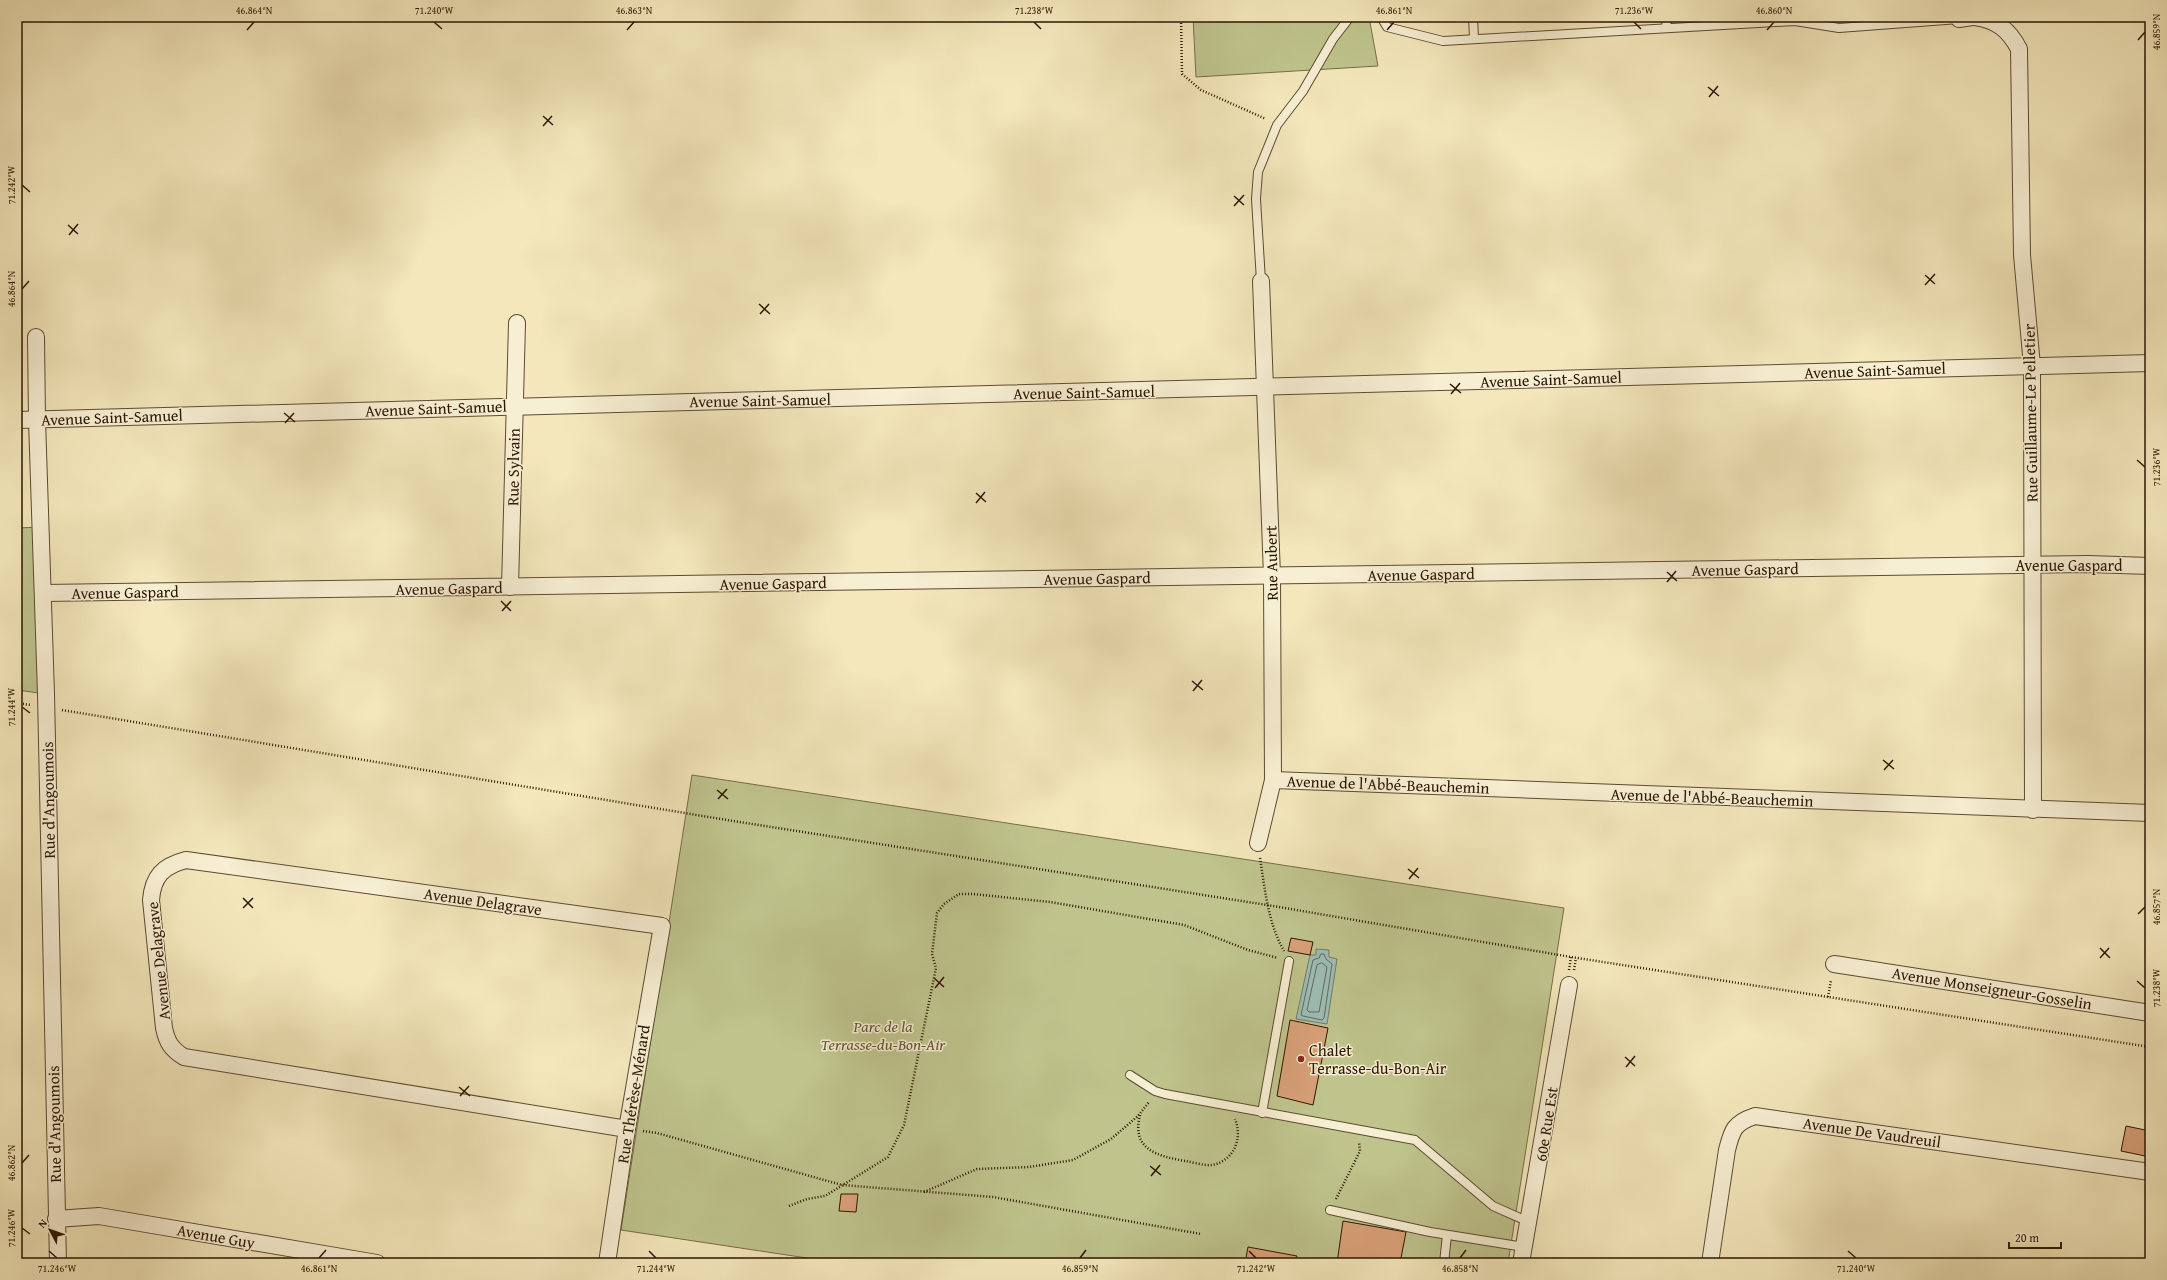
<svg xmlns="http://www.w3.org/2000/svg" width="2167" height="1280" font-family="'Gentium Book Plus',serif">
<rect width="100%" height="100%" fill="#f3e7bb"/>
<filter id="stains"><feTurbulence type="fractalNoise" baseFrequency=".005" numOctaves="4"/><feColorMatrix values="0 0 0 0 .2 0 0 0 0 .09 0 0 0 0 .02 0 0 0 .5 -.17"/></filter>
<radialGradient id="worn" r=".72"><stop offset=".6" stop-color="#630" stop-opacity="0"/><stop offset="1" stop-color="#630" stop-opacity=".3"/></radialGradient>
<g fill="#bfc48d" stroke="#766d48">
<path d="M1193,17H1369L1378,66L1196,77Z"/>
<path d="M41,527L46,694L17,690V528Z"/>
<path d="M692,775L1564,908L1508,1263H840L621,1230Z"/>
</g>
<path fill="#9dbeb7" stroke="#707b6f" d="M1316,949L1329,950V957L1337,959L1327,1024L1296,1019L1310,955H1316Z"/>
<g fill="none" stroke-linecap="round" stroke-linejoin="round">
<g stroke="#656a5c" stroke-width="1">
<path d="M1321,954H1324L1326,959L1332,964L1324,1018L1322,1020L1303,1016L1301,1015L1313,960L1319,958Z"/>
<path d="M1322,963L1327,967L1319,1012H1309L1307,1010L1317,965Z"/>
</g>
</g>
<g fill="#d9a179" stroke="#2d1602">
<path d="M1291,938L1313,942L1310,955L1288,951Z"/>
<path d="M1290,1020L1328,1028L1313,1105L1277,1096Z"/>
<path d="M2126,1126L2150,1131V1157L2121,1151Z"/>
<path d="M841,1194H858L856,1212L839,1211Z"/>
<path d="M1343,1221L1406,1232L1400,1263H1337Z"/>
<path d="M1248,1247L1297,1256L1296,1263H1245Z"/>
</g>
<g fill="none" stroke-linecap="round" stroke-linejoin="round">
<defs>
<g id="lane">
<path d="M1381,17L1387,27L1443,41L1795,21L1839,28L1959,19"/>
<path d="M1473,17L1474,38"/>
<path d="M1666,28L1667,17"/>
<path d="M1261,281L1256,199L1258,172L1277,125L1303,91L1333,39L1350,17"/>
<path d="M1130,1075L1155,1091L1165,1094L1415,1140L1493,1206L1529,1222"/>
<path d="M1262,1113L1289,961"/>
<path d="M1330,1210L1430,1232L1524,1247"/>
<path d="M1444,1263L1447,1235"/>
</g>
<g id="street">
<path d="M1975,17C1997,20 2009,30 2019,49L2022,255L2032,366L2033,810"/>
<path d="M1959,19L1972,17"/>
<path d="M36,337L37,420L46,694L58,1263"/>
<path d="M17,420L2150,363"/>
<path d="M510,587L517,323"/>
<path d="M43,593L2088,564L2150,566"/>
<path d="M1273,780L2150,813"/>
<path d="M1258,843L1273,780L1272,576L1261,281"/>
<path d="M1834,964L2150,1013"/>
<path d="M56,1219L99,1216L377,1263"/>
<path d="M607,1263L627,1129L662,926L186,860C163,866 153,876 151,900L164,1028C167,1042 171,1049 184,1057L627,1129"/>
<path d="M1521,1263L1569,985"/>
<path d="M1710,1263L1727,1150C1732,1130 1734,1123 1755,1116L2150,1172"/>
</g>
</defs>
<use href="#lane" stroke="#5e4a30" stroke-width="10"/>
<use href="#street" stroke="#5e4a30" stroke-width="18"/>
<g stroke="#2d1602" stroke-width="2.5" stroke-dasharray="1 2" stroke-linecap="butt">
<path d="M1181,17L1182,74L1201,90L1266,119"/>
<path d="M17,703L31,705"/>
<path d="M62,710L727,820L1267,905L1571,957L2150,1047"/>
<path d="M1260,858C1265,890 1268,923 1284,951"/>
<path d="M1569,970L1571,957"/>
<path d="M1574,970L1576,958"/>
<path d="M1828,997L1831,980"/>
<path d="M1140,1115C1131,1150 1158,1156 1185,1161C1193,1162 1204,1166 1212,1165C1234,1161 1243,1138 1235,1119"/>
<path d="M643,1131L657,1133L842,1185L993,1197L1201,1234"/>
<path d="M924,1192L977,1169L1029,1167L1073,1160L1111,1139L1138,1116L1149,1102"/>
<path d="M1336,1199L1360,1151L1359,1142"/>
<path d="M789,1206L807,1199L825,1196L888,1157L904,1125L936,968L932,954L937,913L944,904L959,894H973L1050,902L1184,925L1248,950L1278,958"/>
</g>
<use href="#lane" stroke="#f7efd3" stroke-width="8"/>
<use href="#street" stroke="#f7efd3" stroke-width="16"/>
</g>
<path fill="none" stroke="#2d1602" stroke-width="1.5" d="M434,22L442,29M1034,22L1041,29M1634,22L1641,29M247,30L254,22M627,30L634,22M1387,30L1394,22M1767,30L1774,22M2138,40L2145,32M1708,87L1719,96M1709,97L1718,86M543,116L553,125M543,126L552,116M22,185L30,192M1234,196L1244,205M1234,206L1244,195M68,225L78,234M69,235L78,224M1925,275L1935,284M1925,285L1935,274M22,289L29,281M759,304L770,314M760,314L769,304M1450,384L1461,393M1451,394L1460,383M284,413L295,422M285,423L294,413M2137,460L2145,467M976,493L986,502M976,503L985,492M1667,572L1677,581M1667,582L1676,571M501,601L511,611M502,611L511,601M1192,681L1203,690M1193,691L1202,680M22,707L30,713M1883,760L1894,769M1884,770L1893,760M717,790L728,799M718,799L727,789M1408,869L1419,878M1409,879L1418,868M243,898L253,908M243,908L253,898M2138,914L2145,907M2100,948L2110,958M2100,958L2109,948M934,978L944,987M2137,981L2145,988M935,988L944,977M1625,1057L1635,1066M1626,1067L1635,1056M459,1087L470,1096M460,1096L469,1086M22,1163L29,1155M1150,1166L1161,1175M1151,1176L1160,1165M22,1228L30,1234M49,1251L57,1258M649,1251L656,1258M1249,1251L1256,1258M1848,1251L1856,1258M319,1258L326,1250M1080,1258L1086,1250M1460,1258L1466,1250"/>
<circle fill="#8f2418" stroke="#f7efd3" stroke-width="1.5" cx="1301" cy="1059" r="4"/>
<g text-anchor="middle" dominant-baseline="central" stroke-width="3" stroke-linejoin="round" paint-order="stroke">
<g font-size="16" fill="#2d1602" stroke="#f7efd3">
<text transform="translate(1875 370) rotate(-2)">Avenue Saint-Samuel</text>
<text transform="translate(1551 379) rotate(-2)">Avenue Saint-Samuel</text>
<text transform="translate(1084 392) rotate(-1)">Avenue Saint-Samuel</text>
<text transform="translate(760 400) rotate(-1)">Avenue Saint-Samuel</text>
<text transform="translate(436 408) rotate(-2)">Avenue Saint-Samuel</text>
<text transform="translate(2030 413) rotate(-91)">Rue Guillaume-Le Pelletier</text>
<text transform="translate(112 417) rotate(-2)">Avenue Saint-Samuel</text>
<text transform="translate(513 467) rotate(-89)">Rue Sylvain</text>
<text transform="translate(1271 563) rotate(-91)">Rue Aubert</text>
<text x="2069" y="565">Avenue Gaspard</text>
<text transform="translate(1745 569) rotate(-1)">Avenue Gaspard</text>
<text transform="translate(1421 574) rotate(-1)">Avenue Gaspard</text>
<text transform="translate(1097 578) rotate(-1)">Avenue Gaspard</text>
<text transform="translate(773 583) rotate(-1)">Avenue Gaspard</text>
<text transform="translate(449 588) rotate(-1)">Avenue Gaspard</text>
<text transform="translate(125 592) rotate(-1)">Avenue Gaspard</text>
<text transform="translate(1388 784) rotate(2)">Avenue de l'Abbé-Beauchemin</text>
<text transform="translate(1712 797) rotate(2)">Avenue de l'Abbé-Beauchemin</text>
<text transform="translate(48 800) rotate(-91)">Rue d'Angoumois</text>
<text transform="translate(483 901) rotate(8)">Avenue Delagrave</text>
<text transform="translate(158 961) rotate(-96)">Avenue Delagrave</text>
<text transform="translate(1992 988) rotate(9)">Avenue Monseigneur-Gosselin</text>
<text transform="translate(633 1094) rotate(-81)">Rue Thérèse-Ménard</text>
<text transform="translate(54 1124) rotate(-91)">Rue d'Angoumois</text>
<text transform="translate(1546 1124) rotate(-81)">60e Rue Est</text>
<text transform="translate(1872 1132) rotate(8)">Avenue De Vaudreuil</text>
<text transform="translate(216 1236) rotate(10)">Avenue Guy</text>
</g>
<g font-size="16" font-style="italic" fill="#605333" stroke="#f7efd3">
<text x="883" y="1026">Parc de la<tspan x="883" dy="18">Terrasse-du-Bon-Air</tspan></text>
</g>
<g font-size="16" fill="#2d1602" stroke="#f7efd3" text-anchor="start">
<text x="1309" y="1050">Chalet<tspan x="1309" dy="18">Terrasse-du-Bon-Air</tspan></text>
</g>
</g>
<rect width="2167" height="1280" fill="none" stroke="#f3e7bb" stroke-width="44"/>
<g transform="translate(50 1230) rotate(311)" stroke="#f7efd3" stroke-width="3" paint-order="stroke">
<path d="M0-3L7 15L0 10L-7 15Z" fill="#2d1602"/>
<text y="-6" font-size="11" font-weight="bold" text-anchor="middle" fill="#2d1602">N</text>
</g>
<path d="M2009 1242v6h52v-6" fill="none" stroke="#2d1602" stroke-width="2"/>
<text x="2015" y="1242" font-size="12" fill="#2d1602" stroke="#f7efd3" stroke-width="3" paint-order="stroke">20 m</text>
<rect x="22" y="22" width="2123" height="1236" fill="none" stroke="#2d1602" stroke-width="1.5"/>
<g font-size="10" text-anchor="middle" fill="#2d1602">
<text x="254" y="14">46.864°N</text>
<text x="434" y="14">71.240°W</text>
<text x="634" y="14">46.863°N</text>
<text x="1034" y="14">71.238°W</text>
<text x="1394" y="14">46.861°N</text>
<text x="1634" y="14">71.236°W</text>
<text x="1774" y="14">46.860°N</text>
<text transform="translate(2156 32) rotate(-90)" y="4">46.859°N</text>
<text transform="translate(11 185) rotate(-90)" y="4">71.242°W</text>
<text transform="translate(11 289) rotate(-90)" y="4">46.864°N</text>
<text transform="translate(2156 467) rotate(-90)" y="4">71.236°W</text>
<text transform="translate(11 707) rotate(-90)" y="4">71.244°W</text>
<text transform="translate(2156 907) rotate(-90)" y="4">46.857°N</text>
<text transform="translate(2156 988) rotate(-90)" y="4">71.238°W</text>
<text transform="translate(11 1163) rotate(-90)" y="4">46.862°N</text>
<text transform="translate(11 1228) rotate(-90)" y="4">71.246°W</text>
<text x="57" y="1272">71.246°W</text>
<text x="319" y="1272">46.861°N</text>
<text x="656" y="1272">71.244°W</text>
<text x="1080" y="1272">46.859°N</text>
<text x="1256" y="1272">71.242°W</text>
<text x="1460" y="1272">46.858°N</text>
<text x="1856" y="1272">71.240°W</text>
</g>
<rect width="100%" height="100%" filter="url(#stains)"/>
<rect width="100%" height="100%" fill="url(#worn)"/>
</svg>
